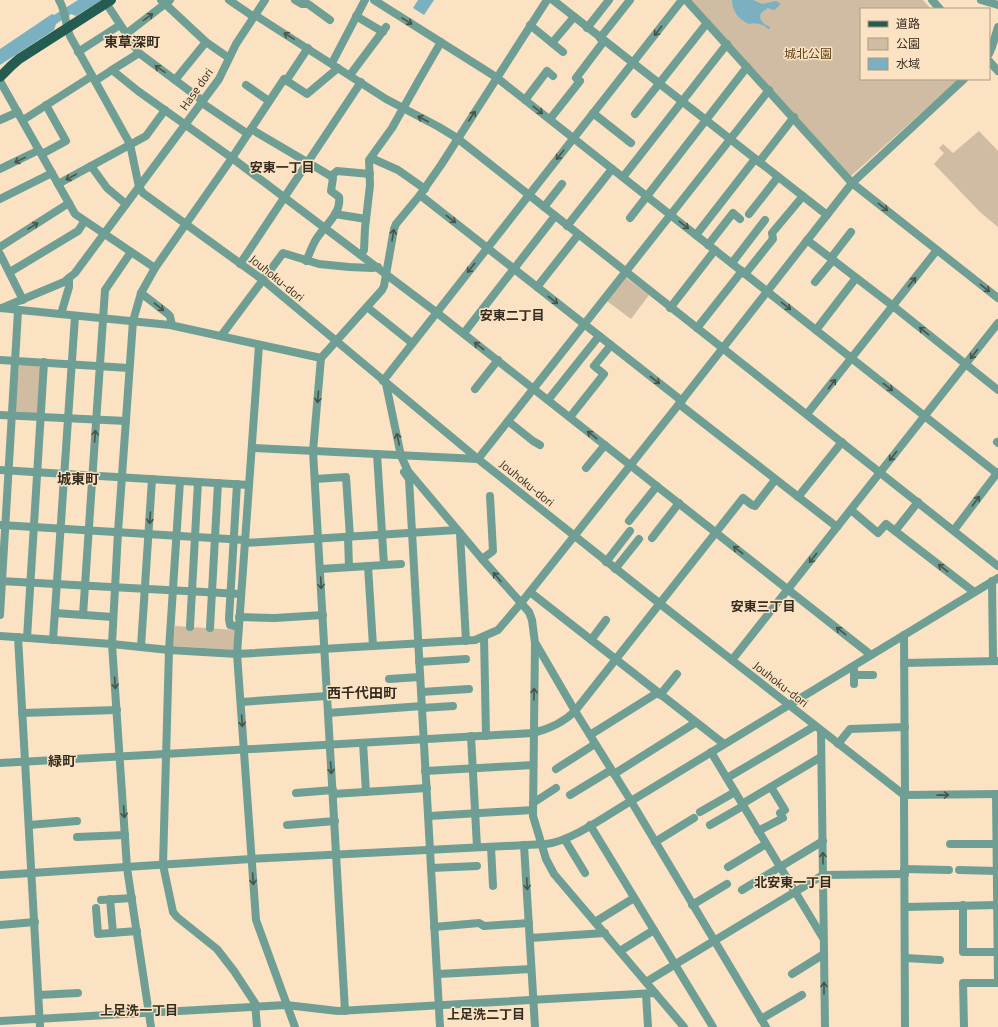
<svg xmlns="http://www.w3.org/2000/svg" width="998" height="1027" font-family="'Titillium Web','Noto Sans JP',sans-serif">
<rect width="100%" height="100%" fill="#fae2c3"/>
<g fill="#cfbca3">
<path d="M689,0H923L931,9H861V79H959L851,176Z"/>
<path d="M979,131L998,151V227L980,212L934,164L944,153L939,148L943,144L953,153Z"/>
<path d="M625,277L649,295L631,319L607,301Z"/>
<path d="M21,364L39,366L41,368L37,413L36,414L17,413L15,411L19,366Z"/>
<path d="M175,626L236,630L234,650L173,646Z"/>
</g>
<g fill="#7bb0c1">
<path d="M78,0H102L76,16L71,14L56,24L54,30L0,65V49L52,14L54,15Z"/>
<path d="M418,0H434L424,15L413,8Z"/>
<path d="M732,0H753L762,4L776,1L780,3V5L774,10L768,8L761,13C758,21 764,24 770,27V29H768C764,24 755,22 749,24C739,20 732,11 732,0Z"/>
</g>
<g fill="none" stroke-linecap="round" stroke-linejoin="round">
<g stroke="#6f9f94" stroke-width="8">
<path d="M59,0C66,11 65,24 70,36L130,144L139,187L143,193L263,280L478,459L659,603L904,795"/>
<path d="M161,0L206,42L229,58"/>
<path d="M229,0L254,17"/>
<path d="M295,0L302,4H308L330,20"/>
<path d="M374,0L496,77L998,474"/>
<path d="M553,0L827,215"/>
<path d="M686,0L852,183L998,298"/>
<path d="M932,0L940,9"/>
<path d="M981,0L998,5"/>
<path d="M106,3L139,53"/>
<path d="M255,15L386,99L439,127L457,138L998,566"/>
<path d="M356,16L383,32"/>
<path d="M530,25L563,52"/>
<path d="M587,28L609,0"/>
<path d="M126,34L170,0"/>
<path d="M600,38L630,0"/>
<path d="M206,42L175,80L139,53L112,70L138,91L232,158L436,312L871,655"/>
<path d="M552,43L574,17"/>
<path d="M78,52L120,25"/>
<path d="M989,54L992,47L998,27"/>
<path d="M989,61L998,71"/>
<path d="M332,63L365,0"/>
<path d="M350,75L386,27"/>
<path d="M175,80L203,101"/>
<path d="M0,81L75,214L155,268"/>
<path d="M95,81L112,70"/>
<path d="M286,81L308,48"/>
<path d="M246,85L269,101"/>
<path d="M525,100L547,71L553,76"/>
<path d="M202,103L248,134"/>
<path d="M593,113L631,143"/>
<path d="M635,114L707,23"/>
<path d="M550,119L580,81L576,78L604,41"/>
<path d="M0,120L18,112"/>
<path d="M23,120L92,76"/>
<path d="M251,129L329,175L333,178L331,191L339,197C342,215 321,228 314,243C311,249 309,255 306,261"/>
<path d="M42,154L66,141L46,105"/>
<path d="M371,158L398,170L425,189"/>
<path d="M759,162L794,117"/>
<path d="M91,166L107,188L126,204"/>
<path d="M0,169L39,150"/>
<path d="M331,176L337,171L370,174"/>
<path d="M623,177L727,44"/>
<path d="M58,184L146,136L165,110"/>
<path d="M420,195L682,401"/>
<path d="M0,199L52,173"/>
<path d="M544,207L562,184"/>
<path d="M335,214L366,219"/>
<path d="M749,214L778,177"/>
<path d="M630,218L747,67"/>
<path d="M567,226L612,169"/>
<path d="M696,235L755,159"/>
<path d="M807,240L893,306L998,390"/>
<path d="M708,245L733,213L740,219"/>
<path d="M0,247L69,203"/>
<path d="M0,254L23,300"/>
<path d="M361,255L364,250L365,228L370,185L369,160L392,128L419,80L441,42"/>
<path d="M831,258L851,232"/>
<path d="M732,263L765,220"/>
<path d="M240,264L361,82"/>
<path d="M10,272L78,231L84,222"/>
<path d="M745,274L773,239L772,233L803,196"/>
<path d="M815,282L833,260"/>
<path d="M537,287L578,235"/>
<path d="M141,293L168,314L170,316L172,325"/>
<path d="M367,307L412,343"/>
<path d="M0,308L170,325L321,358L382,290L384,286L394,229L396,224L420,195L441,165L547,0"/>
<path d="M2,308L64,282L75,273L219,79L236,44L265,0"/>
<path d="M670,308L715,250"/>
<path d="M61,314L69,287V278"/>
<path d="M697,328L742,271"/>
<path d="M816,330L856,278"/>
<path d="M464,333L555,216"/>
<path d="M221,336L283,253L319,264L349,267L372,268L378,267"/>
<path d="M259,345L237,654L256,920L295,1027"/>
<path d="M321,358L313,451L345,1011"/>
<path d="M0,360L129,368"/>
<path d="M383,381L682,0"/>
<path d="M386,384L401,456L408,471L482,559L529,612L532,620L535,643L533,816L546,859L554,874L684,1027"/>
<path d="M475,389L498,360"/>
<path d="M548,400L599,336"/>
<path d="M679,404L837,527"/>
<path d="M807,414L937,250"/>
<path d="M0,415L126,421"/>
<path d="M570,417L604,374L594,366L611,345"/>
<path d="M508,421L533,441L540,445"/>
<path d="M997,442L998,443"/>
<path d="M252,448L478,459L769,90"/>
<path d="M377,454L384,565"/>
<path d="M586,468L605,445"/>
<path d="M0,470L249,485"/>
<path d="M404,472L409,479L440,1027"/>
<path d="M315,479L346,477L350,537"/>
<path d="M180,481L169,650L163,865L173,912L177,917L217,949L234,971L255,1003L257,1027"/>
<path d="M237,484L229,619L230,625L239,627"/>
<path d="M798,497L842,442"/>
<path d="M851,510L878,533L886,524L974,592"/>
<path d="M629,521L657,486"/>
<path d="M1,525L245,540"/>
<path d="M954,530L998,472"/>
<path d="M895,531L918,502"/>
<path d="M460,533L466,641"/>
<path d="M348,537L349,567"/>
<path d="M652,538L679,503"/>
<path d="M245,543L457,530"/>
<path d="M482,559L493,551L490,496"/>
<path d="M606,562L630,531"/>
<path d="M368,566L373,646"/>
<path d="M320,569L401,564"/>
<path d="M615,569L639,539"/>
<path d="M0,581L241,594"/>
<path d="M992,581L993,661"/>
<path d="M530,592L724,744"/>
<path d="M55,613L113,617"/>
<path d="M0,615L18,311"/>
<path d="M83,615L105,290L131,252"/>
<path d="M239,617L275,618L323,615"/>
<path d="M190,627L198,482"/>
<path d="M210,628L218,483"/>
<path d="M904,635L905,795"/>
<path d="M0,636L112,644L169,650L237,654L475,640L498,630L521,603L679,404L852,183L964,79"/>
<path d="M18,637L40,1027"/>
<path d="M484,637L486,736"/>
<path d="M27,638L44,362"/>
<path d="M53,640L75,316"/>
<path d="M591,640L606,620"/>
<path d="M536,644L575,711L631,801L766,1027"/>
<path d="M141,647L152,479"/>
<path d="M732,660L998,323"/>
<path d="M419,662L466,659"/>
<path d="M904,663L998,661"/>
<path d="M854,675H873"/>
<path d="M389,679L420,677"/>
<path d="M854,684V670"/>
<path d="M421,692L469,689"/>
<path d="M660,695L677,674"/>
<path d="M241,702L327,696"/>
<path d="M422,708L453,706"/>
<path d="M22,713L117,710"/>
<path d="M328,713L422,706"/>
<path d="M821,731L825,1027"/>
<path d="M590,735L657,693"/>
<path d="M471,736L477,847"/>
<path d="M363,743L366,792"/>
<path d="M838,744L850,729L905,727"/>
<path d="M711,752L823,938"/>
<path d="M0,763L165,754L533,733C549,729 564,722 575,711L743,498L752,505L755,506L775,480"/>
<path d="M556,769L595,744"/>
<path d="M425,771L533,765"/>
<path d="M614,774L695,723"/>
<path d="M727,778L815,726"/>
<path d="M296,793L333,790"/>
<path d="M333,794L427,788"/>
<path d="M996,794L998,982"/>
<path d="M570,795L611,770"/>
<path d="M904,795L905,1027"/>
<path d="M904,795L998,794"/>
<path d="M533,803L556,788"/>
<path d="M742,804L821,757"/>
<path d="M700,812L735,792"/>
<path d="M429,816L533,810"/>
<path d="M29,825L77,821"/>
<path d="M287,825L335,821"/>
<path d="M590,825L713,1027"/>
<path d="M710,825L743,806"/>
<path d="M758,831L783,818L780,813L785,810L771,787"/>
<path d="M77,837L125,835"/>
<path d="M565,840L585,873"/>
<path d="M655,842L694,818"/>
<path d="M950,844H996"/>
<path d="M524,845L535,1027"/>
<path d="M491,847L493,886"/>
<path d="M728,867L766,844"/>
<path d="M431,868L477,866"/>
<path d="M904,869L949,870"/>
<path d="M959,870L997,871"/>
<path d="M0,875L251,859L546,844C572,841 607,815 631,801L998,578"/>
<path d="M742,890L823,841"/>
<path d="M110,899L113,933"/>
<path d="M101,900L132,898"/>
<path d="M692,905L727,884"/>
<path d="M963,905V952H998"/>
<path d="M905,907L998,905"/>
<path d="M96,908L98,934L137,931"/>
<path d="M595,922L634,898"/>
<path d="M0,925L35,922"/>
<path d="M434,927L479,923L484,926L529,923"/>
<path d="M530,938L605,933"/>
<path d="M620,951L654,930"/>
<path d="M905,958L940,960"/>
<path d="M438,974L531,969"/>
<path d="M792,974L824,954"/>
<path d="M646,982L823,875L905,874"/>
<path d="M646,994L648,1027"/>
<path d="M39,995L78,993"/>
<path d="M761,1019L802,995"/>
<path d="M0,1021L286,1005L338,1011L655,993"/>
<path d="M151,1027L127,868L112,644L118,532L133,321L141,293L155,268L232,158L284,79L307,94L338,68"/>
<path d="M964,1027L963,983H998"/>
</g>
<path stroke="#245c52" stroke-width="10" d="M0,77L11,66L19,59L111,0"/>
</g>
<defs><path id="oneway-shaft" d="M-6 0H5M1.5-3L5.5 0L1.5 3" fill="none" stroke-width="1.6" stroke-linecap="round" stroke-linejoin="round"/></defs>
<g stroke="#495449">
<use href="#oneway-shaft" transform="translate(148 17) rotate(-36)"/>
<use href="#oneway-shaft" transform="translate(407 21) rotate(32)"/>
<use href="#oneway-shaft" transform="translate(658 31) rotate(128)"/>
<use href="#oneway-shaft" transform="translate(289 36) rotate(-148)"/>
<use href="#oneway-shaft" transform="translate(160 69) rotate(-145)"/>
<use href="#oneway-shaft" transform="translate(538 110) rotate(38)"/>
<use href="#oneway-shaft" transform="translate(472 116) rotate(-57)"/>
<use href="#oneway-shaft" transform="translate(423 119) rotate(-153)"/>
<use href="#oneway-shaft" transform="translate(560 155) rotate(129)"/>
<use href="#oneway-shaft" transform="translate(20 160) rotate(154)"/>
<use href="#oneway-shaft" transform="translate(71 177) rotate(152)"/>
<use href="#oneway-shaft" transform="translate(883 207) rotate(38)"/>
<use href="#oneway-shaft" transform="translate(451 219) rotate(38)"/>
<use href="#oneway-shaft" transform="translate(684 225) rotate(38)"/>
<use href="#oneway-shaft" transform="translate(33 226) rotate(-32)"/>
<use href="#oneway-shaft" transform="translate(393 235) rotate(-80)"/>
<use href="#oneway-shaft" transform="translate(471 268) rotate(128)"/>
<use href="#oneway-shaft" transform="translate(912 282) rotate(-52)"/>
<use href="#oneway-shaft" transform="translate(985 288) rotate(38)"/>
<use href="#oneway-shaft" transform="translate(553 300) rotate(38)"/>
<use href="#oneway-shaft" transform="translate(786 306) rotate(39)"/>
<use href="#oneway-shaft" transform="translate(159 307) rotate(39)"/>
<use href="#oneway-shaft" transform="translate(924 331) rotate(-141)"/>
<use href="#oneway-shaft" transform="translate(479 346) rotate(-142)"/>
<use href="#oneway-shaft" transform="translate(974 354) rotate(128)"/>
<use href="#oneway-shaft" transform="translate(655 380) rotate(38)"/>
<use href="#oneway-shaft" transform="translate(832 384) rotate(-52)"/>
<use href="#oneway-shaft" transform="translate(888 387) rotate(38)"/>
<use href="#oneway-shaft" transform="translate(318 397) rotate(95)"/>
<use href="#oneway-shaft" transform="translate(592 435) rotate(-142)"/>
<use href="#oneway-shaft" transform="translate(95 436) rotate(-86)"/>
<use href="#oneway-shaft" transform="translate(398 439) rotate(-102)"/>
<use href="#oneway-shaft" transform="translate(893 456) rotate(128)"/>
<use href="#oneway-shaft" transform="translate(976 501) rotate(-53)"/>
<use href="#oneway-shaft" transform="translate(150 518) rotate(94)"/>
<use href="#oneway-shaft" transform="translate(738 550) rotate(-142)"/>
<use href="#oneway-shaft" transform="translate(813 558) rotate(128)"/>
<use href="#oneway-shaft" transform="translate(943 568) rotate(-142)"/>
<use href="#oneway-shaft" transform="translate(497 577) rotate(-131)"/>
<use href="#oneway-shaft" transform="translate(321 583) rotate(87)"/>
<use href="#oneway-shaft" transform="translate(841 631) rotate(-142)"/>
<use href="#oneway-shaft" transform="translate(115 683) rotate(86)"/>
<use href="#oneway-shaft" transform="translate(534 694) rotate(-89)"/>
<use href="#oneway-shaft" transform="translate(242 721) rotate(86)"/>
<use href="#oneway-shaft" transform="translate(331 768) rotate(86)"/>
<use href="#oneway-shaft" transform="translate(943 795) rotate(-1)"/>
<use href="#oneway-shaft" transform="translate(124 812) rotate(86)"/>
<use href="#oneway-shaft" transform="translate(823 858) rotate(-90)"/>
<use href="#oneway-shaft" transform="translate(253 879) rotate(86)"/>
<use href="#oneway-shaft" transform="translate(527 884) rotate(87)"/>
<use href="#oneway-shaft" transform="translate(824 988) rotate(-90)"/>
</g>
<g text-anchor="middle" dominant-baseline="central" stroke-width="3" stroke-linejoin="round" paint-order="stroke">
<g font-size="12" fill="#5e4013" stroke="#fae2c3">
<text x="808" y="53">城北公園</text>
</g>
<g font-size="12" fill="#352c20" stroke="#fae2c3">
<text transform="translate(196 89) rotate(-55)">Hase dori</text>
<text transform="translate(277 278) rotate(39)">Jouhoku-dori</text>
<text transform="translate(527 483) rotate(39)">Jouhoku-dori</text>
<text transform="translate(781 684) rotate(38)">Jouhoku-dori</text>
</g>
<g font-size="13" font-weight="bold" fill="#352c20" stroke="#fae2c3">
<text x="282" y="167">安東一丁目</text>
<text x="512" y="315">安東二丁目</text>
<text x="763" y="606">安東三丁目</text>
<text x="793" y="882">北安東一丁目</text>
<text x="139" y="1010">上足洗一丁目</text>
<text x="486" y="1014">上足洗二丁目</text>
</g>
<g font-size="14" font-weight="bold" fill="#352c20" stroke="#fae2c3">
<text x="132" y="41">東草深町</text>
<text x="78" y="478">城東町</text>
<text x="362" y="692">西千代田町</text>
<text x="62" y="760">緑町</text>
</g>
</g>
<rect x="860" y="8" width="130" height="72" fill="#fae2c3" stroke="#ab9982"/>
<rect x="868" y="21" width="20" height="6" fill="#245c52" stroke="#ab9982"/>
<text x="896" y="28" font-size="12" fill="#352c20">道路</text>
<rect x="868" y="38" width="20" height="12" fill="#cfbca3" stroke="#ab9982"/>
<text x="896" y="48" font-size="12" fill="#352c20">公園</text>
<rect x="868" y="58" width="20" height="12" fill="#7bb0c1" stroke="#ab9982"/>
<text x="896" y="68" font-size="12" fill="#352c20">水域</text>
</svg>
